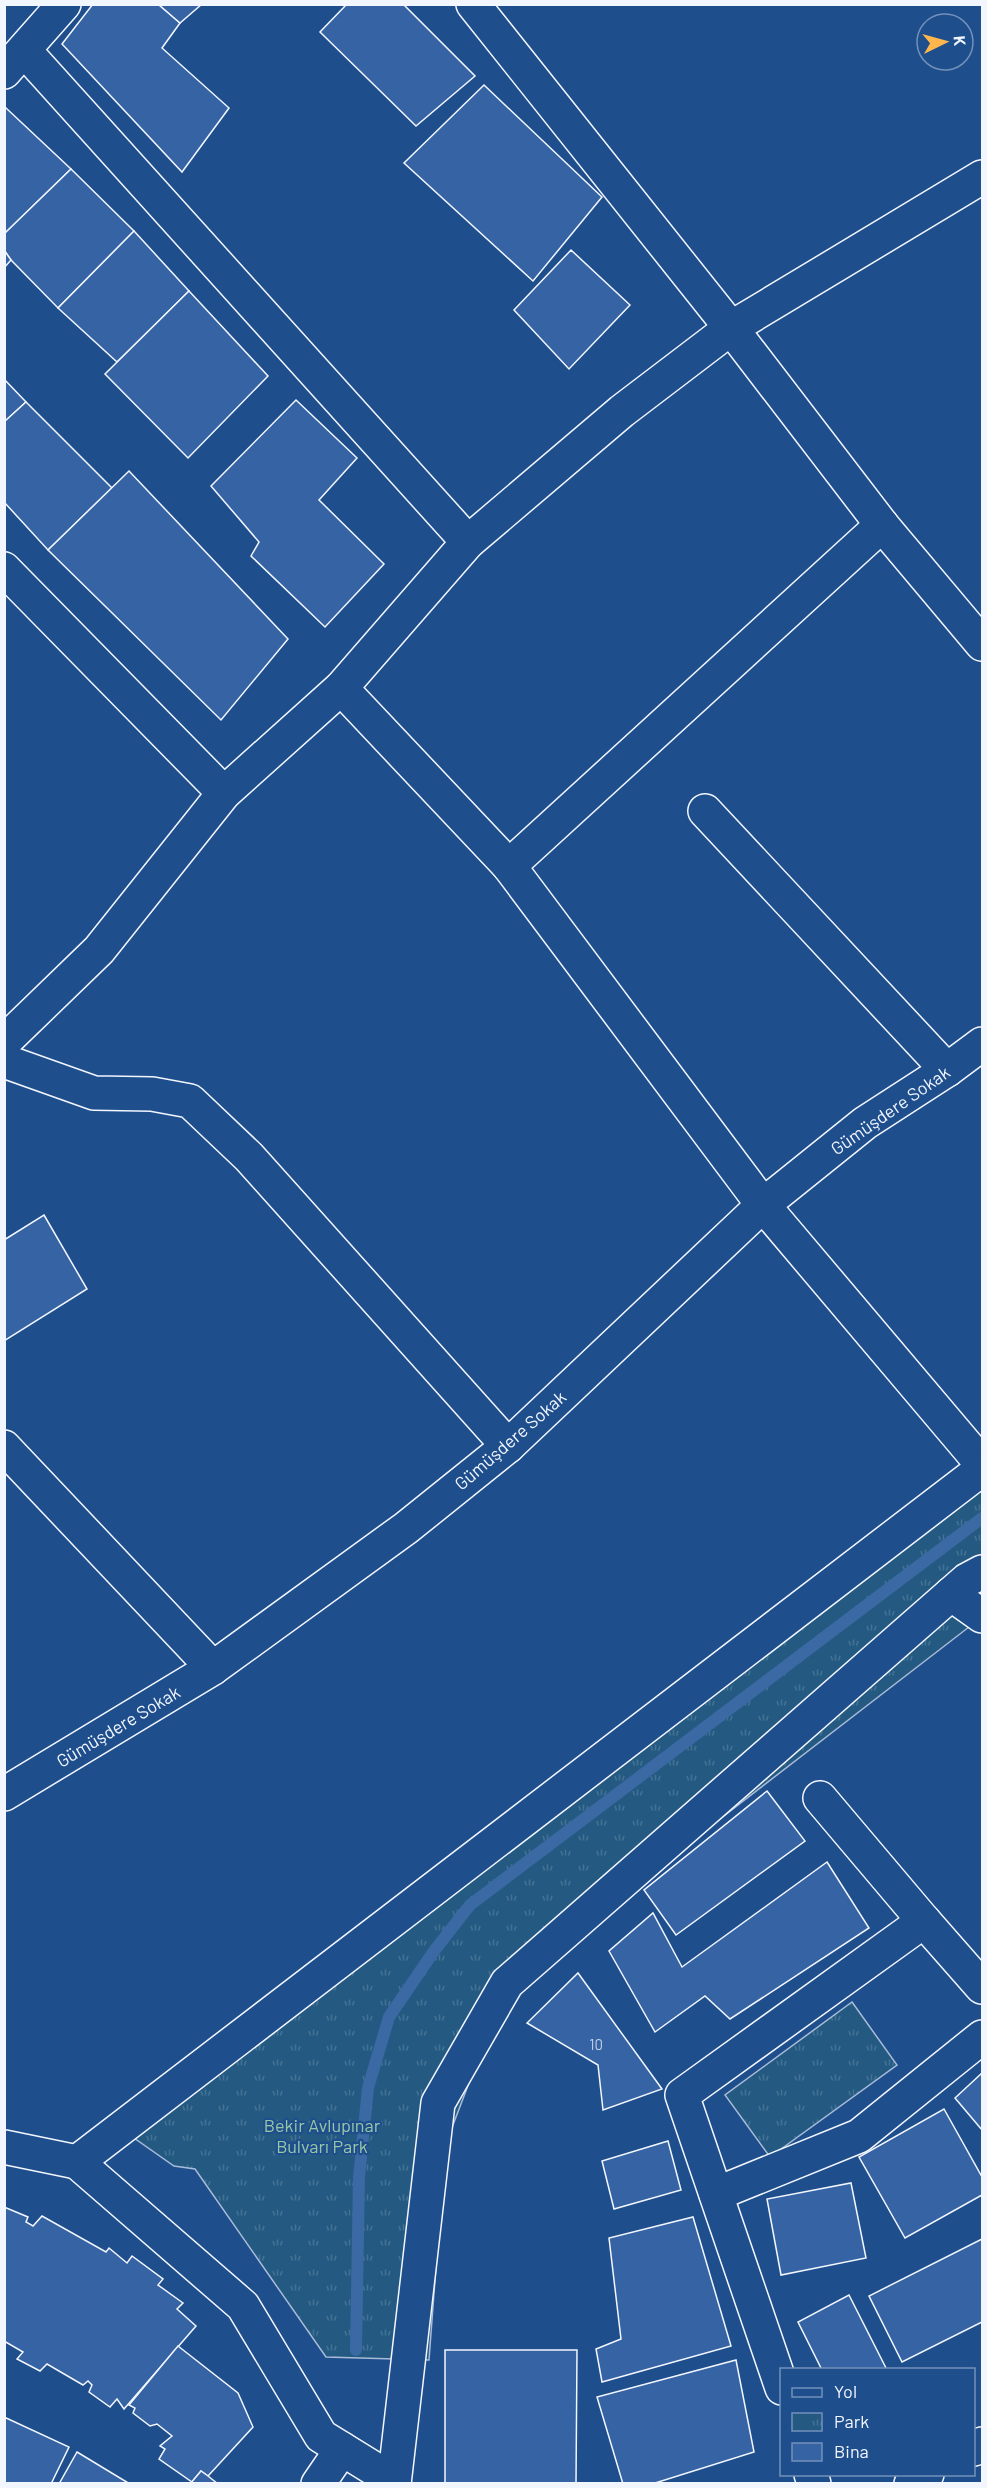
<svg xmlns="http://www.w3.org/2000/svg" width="987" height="2488" font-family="Barlow,sans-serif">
<defs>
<pattern id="park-tufts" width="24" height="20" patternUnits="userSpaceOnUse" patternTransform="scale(1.5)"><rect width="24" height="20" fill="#245a82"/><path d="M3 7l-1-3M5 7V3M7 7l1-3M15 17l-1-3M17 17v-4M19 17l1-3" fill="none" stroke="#447295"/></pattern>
</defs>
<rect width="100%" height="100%" fill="#1f4e8c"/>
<g fill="url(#park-tufts)" stroke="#a8bbd7" stroke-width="1.5">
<path d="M982,1469V1617L507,1983L445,2146L429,2360L326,2357L195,2169L174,2166L124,2131Z"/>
<path d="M852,2002L897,2065L770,2157L725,2095Z"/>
</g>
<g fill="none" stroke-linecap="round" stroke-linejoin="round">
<path stroke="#3b69a3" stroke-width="12" d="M356,2350L359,2177L368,2088L389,2017L434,1951L470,1905L982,1518"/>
</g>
<g fill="#3563a3" stroke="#f2f6ff" stroke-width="1.5">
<path d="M93,4H158L180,23L162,48L229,108L182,172L62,44Z"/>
<path d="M158,4H202L180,23Z"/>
<path d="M347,4H403L475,76L416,126L320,32Z"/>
<path d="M484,85L602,197L533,281L404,163Z"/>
<path d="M6,108L71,169L4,234V109Z"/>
<path d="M71,169L134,231L58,308L11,260L4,250V234Z"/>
<path d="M134,231L189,291L117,362L58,308Z"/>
<path d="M4,250L11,260L4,268Z"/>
<path d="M571,250L630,305L569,369L514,310Z"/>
<path d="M189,291L268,376L188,458L105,374Z"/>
<path d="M4,379L26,402L4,422Z"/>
<path d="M296,400L357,458L319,500L384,564L325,627L251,556L259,542L211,486Z"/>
<path d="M26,402L112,488L48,550L4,502V422Z"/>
<path d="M129,471L288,639L221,720L48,550Z"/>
<path d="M44,1215L87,1289L4,1341V1240Z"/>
<path d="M767,1791L805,1841L676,1935L644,1890Z"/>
<path d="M827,1862L869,1928L730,2019L705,1996L655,2032L609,1951L653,1913L682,1967Z"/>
<path d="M578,1973L662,2089L603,2110L598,2065L527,2023Z"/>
<path d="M982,2073V2130L955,2098Z"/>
<path d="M944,2109L982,2177V2195L905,2238L859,2157Z"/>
<path d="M668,2141L681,2190L614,2209L602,2161Z"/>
<path d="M851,2183L866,2258L781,2275L767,2199Z"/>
<path d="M4,2207L28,2217L26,2222L33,2226L42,2216L106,2252L109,2248L127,2263L132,2256L163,2279L158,2285L183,2303L177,2309L196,2326L124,2409L117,2399L110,2407L89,2392L92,2385L88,2381L83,2385L47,2364L40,2371L17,2359L23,2352L4,2341Z"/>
<path d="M693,2217L731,2346L602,2382L596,2349L621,2339L609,2238Z"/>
<path d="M982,2239V2322L902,2362L869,2296Z"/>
<path d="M849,2295L887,2370H822L798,2322Z"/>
<path d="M178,2346L238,2393L253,2427L208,2476L201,2471L192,2482L159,2459L165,2449L160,2446L172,2436L157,2424L150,2426L133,2413L135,2408L129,2405Z"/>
<path d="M445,2350H577L576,2484H445Z"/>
<path d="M736,2360L754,2452L652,2484H623L597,2397Z"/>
<path d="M4,2417L69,2447L51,2484H4Z"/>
<path d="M77,2452L130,2484H59Z"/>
<path d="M201,2471L208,2476L218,2484H190Z"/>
</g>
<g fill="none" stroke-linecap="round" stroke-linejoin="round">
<defs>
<g id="street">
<path d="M473,4L731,328L882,525L982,644"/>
<path d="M24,50L468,542"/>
<path d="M4,72L64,4"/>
<path d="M4,569L224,793"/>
<path d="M341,688L509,866L763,1205L982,1464"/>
<path d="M705,811L947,1070"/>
<path d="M509,866L882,525"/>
<path d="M4,1042L99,950L224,793L341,688L468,542L622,411L731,328L982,177"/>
<path d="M4,1061L94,1093L152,1094L190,1101L249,1157L508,1446"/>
<path d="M4,1447L213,1668"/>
<path d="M951,1594L982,1616"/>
<path d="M4,1794L213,1668L406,1528L508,1446L763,1205L865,1123L947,1070L982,1044"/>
<path d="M820,1798L924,1921"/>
<path d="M4,2147L77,2162L982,1469"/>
<path d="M77,2162L243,2306L321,2436L394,2481"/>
<path d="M716,2194L859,2136L982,2037"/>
<path d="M782,2388L682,2095L924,1921L982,1987"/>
<path d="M974,2449L982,2444"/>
<path d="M811,2474L814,2484"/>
<path d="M318,2484L342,2449"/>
<path d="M911,2484L927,2474"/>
</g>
<path id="secondary" d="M394,2484L438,2103L507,1983L967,1580L982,1572"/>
</defs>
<use href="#street" stroke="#f2f6ff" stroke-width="36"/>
<use href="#secondary" stroke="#f2f6ff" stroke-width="36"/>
<use href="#street" stroke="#1f4e8c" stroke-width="33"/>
<use href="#secondary" stroke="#1f4e8c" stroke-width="33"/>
</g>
<g text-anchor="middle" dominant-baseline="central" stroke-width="4.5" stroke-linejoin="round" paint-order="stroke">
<g font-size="15" fill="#c3d1e8">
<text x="596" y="2044">10</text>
</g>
<g font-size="18" fill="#f2f6ff" stroke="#1f4e8c">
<text transform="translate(890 1110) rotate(-35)">Gümüşdere Sokak</text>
<text transform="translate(510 1440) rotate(-41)">Gümüşdere Sokak</text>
<text transform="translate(118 1726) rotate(-31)">Gümüşdere Sokak</text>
</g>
<g font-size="18" fill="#97c8a6" stroke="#1f4e8c">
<text x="322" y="2125">Bekir Avlupınar<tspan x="322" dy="21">Bulvarı Park</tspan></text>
</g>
</g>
<rect width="987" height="2488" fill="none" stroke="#f2f6ff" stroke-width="12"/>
<rect x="780" y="2368" width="195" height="108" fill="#1f4e8c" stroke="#7391ba" stroke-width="1.5"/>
<rect x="792" y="2388" width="30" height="9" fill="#1f4e8c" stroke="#7391ba" stroke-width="1.5"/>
<text x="834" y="2398" font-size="18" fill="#f2f6ff">Yol</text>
<rect x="792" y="2413" width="30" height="18" fill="url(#park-tufts)" stroke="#7391ba" stroke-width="1.5"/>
<text x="834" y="2428" font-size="18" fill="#f2f6ff">Park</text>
<rect x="792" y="2443" width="30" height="18" fill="#3563a3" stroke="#7391ba" stroke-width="1.5"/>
<text x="834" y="2458" font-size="18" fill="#f2f6ff">Bina</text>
<g transform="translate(945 42) rotate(85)"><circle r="28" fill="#1f4e8c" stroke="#7391ba" stroke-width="1.5"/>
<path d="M0-4.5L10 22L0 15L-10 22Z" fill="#ffb74d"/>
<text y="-9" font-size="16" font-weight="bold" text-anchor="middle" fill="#f2f6ff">K</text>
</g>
</svg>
